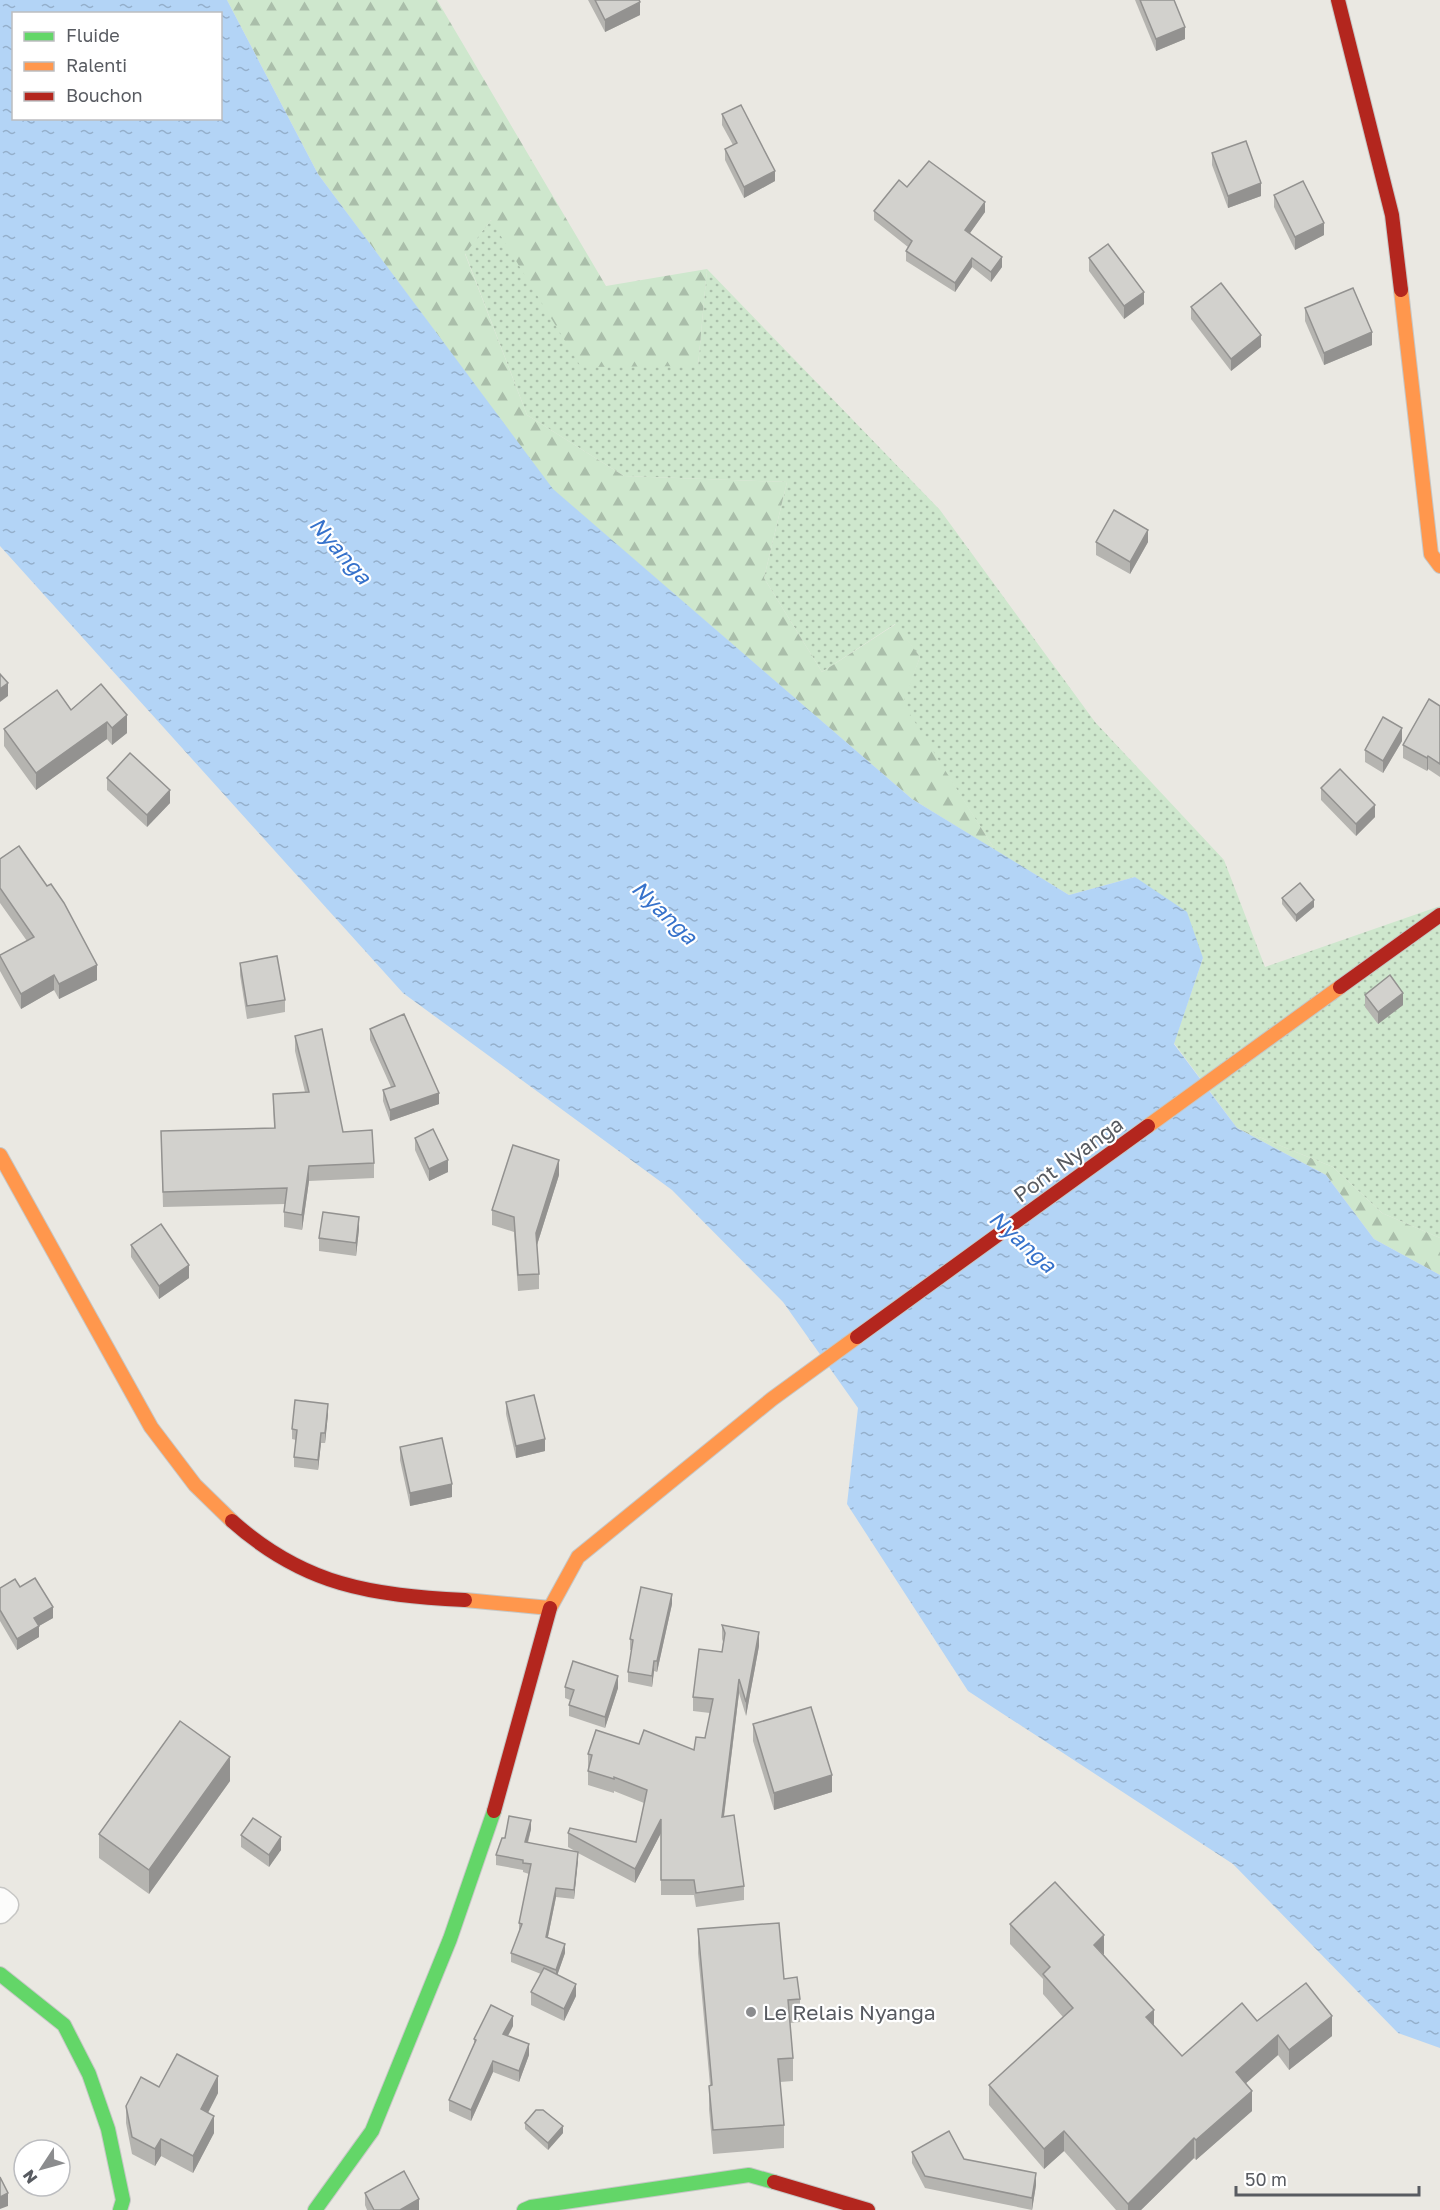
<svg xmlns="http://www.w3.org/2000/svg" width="1440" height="2210" font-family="'Golos Text',sans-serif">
<defs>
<pattern id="grass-dots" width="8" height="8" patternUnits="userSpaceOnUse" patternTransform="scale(1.5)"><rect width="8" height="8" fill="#cee7cd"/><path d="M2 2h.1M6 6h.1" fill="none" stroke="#aabeaa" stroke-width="1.8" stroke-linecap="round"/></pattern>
<pattern id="forest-firs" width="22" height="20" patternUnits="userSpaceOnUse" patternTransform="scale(1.5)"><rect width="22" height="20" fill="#cee7cd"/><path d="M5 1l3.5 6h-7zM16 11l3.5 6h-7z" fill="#aabeaa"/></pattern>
<pattern id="water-ripples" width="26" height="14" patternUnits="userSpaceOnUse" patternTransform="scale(1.5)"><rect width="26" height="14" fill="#b3d4f6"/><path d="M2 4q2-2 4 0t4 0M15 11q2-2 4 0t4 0" fill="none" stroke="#94afcb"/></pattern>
</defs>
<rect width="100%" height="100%" fill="#eae8e2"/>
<path fill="url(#grass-dots)" d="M491,220L698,366L707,269L940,510L1095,722L1224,860L1265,967L1440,906V1238L1382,1213L1333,1167L1237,1128L1174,1043L1203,958L1135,877L1069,895L995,850L902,703L920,657L895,624L822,672L764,578L787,482L624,476L527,415L465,253Z"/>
<g fill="url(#forest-firs)">
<path d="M227,0H437L606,286L707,269L698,366L581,367L491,220L465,254L527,415L624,476L787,482L764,578L822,672L896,624L920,657L903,703L995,850L912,799L552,489L318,174Z"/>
<path d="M1237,1128L1333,1167L1382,1213L1440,1238V1275L1374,1239L1326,1175Z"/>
</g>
<path fill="url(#water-ripples)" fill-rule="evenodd" d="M0,0H227L318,174L553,489L912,799L1069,895L1135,877L1187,912L1203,958L1174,1044L1237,1128L1326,1175L1374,1239L1440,1275V2048L1398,2033L1233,1864L968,1691L847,1504L858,1408L783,1302L672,1190L403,993L0,546ZM14,14H220V118H14Z"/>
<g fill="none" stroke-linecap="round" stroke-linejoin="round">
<defs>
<path id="street" d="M0,1900L6,1905L0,1911"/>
<g id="fast">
<path d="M0,1974L64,2025L89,2074L108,2129L123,2200L120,2210"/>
<path d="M315,2210L372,2131L450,1939L494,1811"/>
<path d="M524,2210L531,2207L749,2175L774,2182"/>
</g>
<g id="slow">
<path d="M1401,290L1431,554L1440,566"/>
<path d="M1148,1126L1340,987"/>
<path d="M0,1155L151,1427L195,1485L232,1521"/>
<path d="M465,1600L550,1608L578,1557L772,1399L857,1337"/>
</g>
<g id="jam">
<path d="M1338,0L1392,215L1401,290"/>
<path d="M1340,987L1440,915"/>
<path d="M857,1337L1148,1126"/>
<path d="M232,1521C305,1586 371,1595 465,1600"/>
<path d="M494,1811L550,1608"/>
<path d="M774,2182L868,2210"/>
</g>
</defs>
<use href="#street" stroke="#c6c6c4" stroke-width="27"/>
<use href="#fast" stroke="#c6c7c6" stroke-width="16"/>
<use href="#slow" stroke="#c6c7c6" stroke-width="16"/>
<use href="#jam" stroke="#c6c7c6" stroke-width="16"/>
<use href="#street" stroke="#fcfcfb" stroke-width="24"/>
<use href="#fast" stroke="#63d668" stroke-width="14"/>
<use href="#slow" stroke="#ff974d" stroke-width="14"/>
<use href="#jam" stroke="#b3261e" stroke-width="14"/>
</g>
<g fill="#b5b4b0">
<path d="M588,0H639L640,15L605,32Z"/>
<path d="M1135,0H1174L1185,39L1156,51Z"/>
<path d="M722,114L775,181L744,198L725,160V149L733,145L722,125Z"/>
<path d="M1212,153L1261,196L1228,208L1212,165Z"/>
<path d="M907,187L985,212L970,233L1002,267L991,282L972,267L955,292L906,261V251L908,247L874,220V211Z"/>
<path d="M1274,195L1324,235L1295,250L1274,207Z"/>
<path d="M1089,258L1144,304L1124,319L1089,271Z"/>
<path d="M1191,307L1261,347L1231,371L1191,319Z"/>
<path d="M1305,308L1372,345L1324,365L1305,321Z"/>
<path d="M1096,542H1148L1130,574L1096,555Z"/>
<path d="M101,684L127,733L112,745L107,739L36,790L4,746V729L71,710Z"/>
<path d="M1440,706V777L1428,769L1427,771L1403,758V745Z"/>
<path d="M1402,741L1383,773L1365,762V750Z"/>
<path d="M107,778L170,803L147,827L107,790Z"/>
<path d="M1321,788L1375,817L1356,836L1321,800Z"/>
<path d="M0,859L97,980L59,999L54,990L21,1009L0,971V955L27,941L0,903Z"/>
<path d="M1282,898L1314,907L1296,922L1282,904Z"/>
<path d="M240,963L285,1000V1012L247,1019L240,975Z"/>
<path d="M1365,995L1403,1005L1378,1024L1365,1007Z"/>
<path d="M370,1029L439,1104L390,1121L383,1101V1090L391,1087L370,1040Z"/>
<path d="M295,1036L343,1132L374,1163V1178L309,1181L302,1230L284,1227V1212L285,1204L163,1207L161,1131L274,1128L273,1094L305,1092L295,1051Z"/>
<path d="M415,1138L448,1172L429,1181L415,1150Z"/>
<path d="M559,1175L537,1245L539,1274V1289L518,1291L514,1232L492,1225V1210Z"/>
<path d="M359,1229L356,1256L319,1251V1238Z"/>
<path d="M131,1245L189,1278L159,1299L131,1257Z"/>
<path d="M506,1402L545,1451L516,1458L506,1414Z"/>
<path d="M328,1414L325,1443H321L318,1470L294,1467V1457L296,1440L292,1439V1429Z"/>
<path d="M400,1447L452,1497L410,1506L400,1460Z"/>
<path d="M20,1587L53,1618L39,1626V1637L17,1650L0,1621V1588Z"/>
<path d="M672,1604L657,1672L654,1671L652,1687L628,1682V1672L632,1650H630V1639Z"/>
<path d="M722,1625L759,1646L746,1716L739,1693L724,1817L744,1886V1900L696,1907L694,1895H661V1833L635,1883L578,1853L574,1899L556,1897L548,1937L565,1953L557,1975L576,1996L564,2021L531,2005V1992L541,1974L511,1962V1953L519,1932V1923L529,1874L523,1872V1870L496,1865V1855L505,1838L531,1829L528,1843L575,1851L568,1847V1833L636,1842L644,1803L614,1791V1793L588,1785V1754L639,1744L694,1750L705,1738L710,1713L693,1711V1697L722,1652L723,1642L722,1639Z"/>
<path d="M565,1687L618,1688L605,1728L569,1716V1705L570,1700L565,1698Z"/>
<path d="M753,1724L832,1792L774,1810L753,1741Z"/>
<path d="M230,1781L149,1894L99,1858V1834Z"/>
<path d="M241,1835L281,1850L269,1867L241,1847Z"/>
<path d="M1010,1924L1104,1955L1154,2026L1182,2056L1257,2021L1332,2036L1289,2070L1278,2055L1246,2083L1252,2111L1196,2160L1194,2158L1141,2210H1116L1064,2151L1044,2169L989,2105V2085L1063,2017L1043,1994V1979L1010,1944Z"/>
<path d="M698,1929L784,1979L800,1999V2022L790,2023L793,2058V2081L780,2082L784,2125V2148L713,2154L709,2109V2086L710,2085L698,1953Z"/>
<path d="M513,2026L508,2036L529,2055L519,2082L493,2072L471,2121L449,2111V2100L474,2044V2039Z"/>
<path d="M159,2087L218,2093L208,2113L214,2133L193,2173L161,2156L155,2166L132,2154L126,2123V2106Z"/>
<path d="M525,2123L563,2133L548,2150L525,2129Z"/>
<path d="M912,2152L1036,2185L1032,2210L925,2188L912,2163Z"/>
<path d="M365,2193L419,2210H367L365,2205Z"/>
</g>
<g fill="#939290">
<path d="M640,2V15L605,32V20Z"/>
<path d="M1185,27V39L1156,51V39Z"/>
<path d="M775,171V181L744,198V187Z"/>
<path d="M1261,183V196L1228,208V196Z"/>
<path d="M985,202V212L965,240V230Z"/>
<path d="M1324,223V235L1295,250V237Z"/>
<path d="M1002,257V267L991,282V272Z"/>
<path d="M972,258V267L955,292V283Z"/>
<path d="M1144,292V304L1124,319V306Z"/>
<path d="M1372,332V345L1324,365V353Z"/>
<path d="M1261,335V347L1231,371V359Z"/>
<path d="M1148,530V542L1130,574V562Z"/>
<path d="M8,683V696L0,702V689Z"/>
<path d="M127,715V733L112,745V728Z"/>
<path d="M107,722V739L36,790V773Z"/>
<path d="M1402,728V741L1383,773V761Z"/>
<path d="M1428,756V769L1427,771V758Z"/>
<path d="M170,790V803L147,827V815Z"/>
<path d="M1375,805V817L1356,836V824Z"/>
<path d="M1314,900V907L1296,922V915Z"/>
<path d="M97,965V980L59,999V984Z"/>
<path d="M54,975V990L21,1009V994Z"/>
<path d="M1403,993V1005L1378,1024V1012Z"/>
<path d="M439,1093V1104L390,1121V1110Z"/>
<path d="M448,1160V1172L429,1181V1169Z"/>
<path d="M559,1160V1175L536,1248V1233Z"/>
<path d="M309,1166V1181L302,1230V1215Z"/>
<path d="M359,1217V1229L356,1256V1243Z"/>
<path d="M189,1265V1278L159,1299V1286Z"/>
<path d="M328,1404V1414L325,1443V1433Z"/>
<path d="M321,1433V1443L318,1470V1460Z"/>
<path d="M545,1439V1451L516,1458V1446Z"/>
<path d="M452,1484V1497L410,1506V1493Z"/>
<path d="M672,1594V1604L657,1672V1661Z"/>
<path d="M53,1607V1618L39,1626V1637L17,1650V1639L34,1618Z"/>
<path d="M759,1632V1646L746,1716V1702Z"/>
<path d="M654,1661V1671L652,1687V1676Z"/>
<path d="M618,1676V1688L605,1728V1717Z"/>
<path d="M739,1679V1693L722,1831V1817Z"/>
<path d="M230,1757V1781L149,1894V1870Z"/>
<path d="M832,1775V1792L774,1810V1793Z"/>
<path d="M661,1819V1833L635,1883V1869Z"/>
<path d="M531,1820V1829L525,1852V1842Z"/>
<path d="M281,1837V1850L269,1867V1855Z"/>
<path d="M578,1852V1861L574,1899V1890Z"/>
<path d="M556,1888V1897L546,1946V1937Z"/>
<path d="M1104,1935V1955L1094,1945Z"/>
<path d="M565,1944V1953L556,1979V1970Z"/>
<path d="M576,1984V1996L564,2021V2009Z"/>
<path d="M1154,2010V2030L1146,2017Z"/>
<path d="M513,2016V2026L503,2045V2034Z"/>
<path d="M1332,2016V2036L1289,2070V2050Z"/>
<path d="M1278,2035V2055L1236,2092V2072Z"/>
<path d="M529,2044V2055L519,2082V2071Z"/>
<path d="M493,2061V2072L471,2121V2110Z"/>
<path d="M218,2076V2093L201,2126V2109Z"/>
<path d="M1252,2091V2111L1196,2160V2140Z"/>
<path d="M214,2116V2133L193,2173V2156Z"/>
<path d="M563,2126V2133L548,2150V2143Z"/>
<path d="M1064,2131V2151L1044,2169V2149Z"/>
<path d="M1194,2138V2158L1141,2210H1128V2204Z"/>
<path d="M161,2139V2156L155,2166V2149Z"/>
<path d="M1036,2173V2185L1032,2210V2198Z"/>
<path d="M8,2193V2206L0,2209V2197Z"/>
<path d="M419,2199V2210H400Z"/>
</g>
<g fill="#d2d1cd" stroke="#939290" stroke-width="1.5">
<path d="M595,0H639L640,2L605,20Z"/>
<path d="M1140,0H1174L1185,27L1156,39Z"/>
<path d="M741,105L775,171L744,187L725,149L737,143L722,114Z"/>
<path d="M1246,141L1261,183L1228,196L1212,153Z"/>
<path d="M929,161L985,202L965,230L1002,257L991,272L972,258L955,283L906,251L912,241L874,211L899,180L907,187Z"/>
<path d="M1303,181L1324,223L1295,237L1274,195Z"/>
<path d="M1108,244L1144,292L1124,306L1089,258Z"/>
<path d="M1221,283L1261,335L1231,359L1191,307Z"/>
<path d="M1353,288L1372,332L1324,353L1305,308Z"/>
<path d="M1114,510L1148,530L1130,562L1096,542Z"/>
<path d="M0,674L8,683L0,689Z"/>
<path d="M101,684L127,715L112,728L107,722L36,773L4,729L57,690L71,710Z"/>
<path d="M1429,699L1440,706V764L1428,756L1427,758L1403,745Z"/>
<path d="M1383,717L1402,728L1383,761L1365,750Z"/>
<path d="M130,753L170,790L147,815L107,778Z"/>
<path d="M1340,769L1375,805L1356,824L1321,788Z"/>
<path d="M19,846L47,886L51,884L64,903L97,965L59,984L54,975L21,994L0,956V955L34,937L0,888V859Z"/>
<path d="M1300,883L1314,900L1296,915L1282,898Z"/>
<path d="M277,956L285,1000L247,1006L240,963Z"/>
<path d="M1390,975L1403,993L1378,1012L1365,995Z"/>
<path d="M404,1014L439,1093L390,1110L383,1090L395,1086L370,1029Z"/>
<path d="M322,1029L343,1132L372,1130L374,1163L309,1166L302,1215L284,1212L287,1188L163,1192L161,1131L275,1128L273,1094L309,1092L295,1036Z"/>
<path d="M433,1129L448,1160L429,1169L415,1138Z"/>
<path d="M513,1145L559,1160L536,1233L539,1274L518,1275L514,1217L492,1210Z"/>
<path d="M323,1212L359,1217L356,1243L319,1238Z"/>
<path d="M161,1224L189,1265L159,1286L131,1245Z"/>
<path d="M534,1395L545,1439L516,1446L506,1402Z"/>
<path d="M295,1400L328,1404L325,1433H321L318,1460L294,1457L297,1430L292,1429Z"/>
<path d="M442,1438L452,1484L410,1493L400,1447Z"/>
<path d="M35,1578L53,1607L34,1618L39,1626L17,1639L0,1610V1588L15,1579L20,1587Z"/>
<path d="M641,1587L672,1594L657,1661H654L652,1676L628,1672L633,1640L630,1639Z"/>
<path d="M722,1625L759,1632L746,1702L739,1679L722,1817L734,1815L744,1886L696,1893L694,1880H661V1819L635,1869L568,1833L570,1828L636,1842L647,1790L614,1777V1779L588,1771L592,1755L588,1754L596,1730L639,1744L644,1730L694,1750L696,1737L705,1738L713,1699L693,1697L699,1649L722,1652L725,1633Z"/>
<path d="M573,1661L618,1676L605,1717L569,1705L574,1690L565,1687Z"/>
<path d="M811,1707L832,1775L774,1793L753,1724Z"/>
<path d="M180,1721L230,1757L149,1870L99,1834Z"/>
<path d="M509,1816L531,1820L525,1842L578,1852L574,1890L556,1888L546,1937L565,1944L556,1970L511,1953L522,1924L519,1923L531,1864L523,1863V1860L496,1855L502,1838H505Z"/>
<path d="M253,1818L281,1837L269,1855L241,1835Z"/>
<path d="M1055,1882L1104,1935L1094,1945L1154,2010L1146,2017L1182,2056L1242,2003L1257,2021L1306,1983L1332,2016L1289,2050L1278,2035L1236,2072L1252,2091L1196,2140L1194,2138L1128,2204L1064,2131L1044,2149L989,2085L1073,2008L1043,1974L1050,1967L1010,1924Z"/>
<path d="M779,1923L784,1979L797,1977L800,1999L788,2000L793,2058L778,2059L784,2125L713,2130L709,2086L712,2085L698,1929Z"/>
<path d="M544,1968L576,1984L564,2009L531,1992Z"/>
<path d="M491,2005L513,2016L503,2034L529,2044L519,2071L493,2061L471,2110L449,2100L476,2040L474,2039Z"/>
<path d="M177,2054L218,2076L201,2109L214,2116L193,2156L161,2139L155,2149L132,2137L126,2106L141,2077L159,2087Z"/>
<path d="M536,2110H543L563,2126L548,2143L525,2123Z"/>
<path d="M949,2131L964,2159L1036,2173L1032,2198L925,2176L912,2152Z"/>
<path d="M404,2171L419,2199L400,2210H374L365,2193Z"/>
<path d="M0,2177L8,2193L0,2197Z"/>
</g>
<circle fill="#8b8c8e" stroke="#fff" stroke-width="2" cx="751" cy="2012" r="6"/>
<g text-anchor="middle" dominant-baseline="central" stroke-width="4.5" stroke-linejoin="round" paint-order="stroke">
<g font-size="21" fill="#585b61" stroke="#fff">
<text transform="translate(1068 1159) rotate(-36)">Pont Nyanga</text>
</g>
<g font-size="21" fill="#585b61" stroke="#fff" text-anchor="start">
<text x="763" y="2012">Le Relais Nyanga</text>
</g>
<g font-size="22" font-style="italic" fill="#3672cb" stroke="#fff">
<text transform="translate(341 550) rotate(49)">Nyanga</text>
<text transform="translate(665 912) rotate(44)">Nyanga</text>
<text transform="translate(1023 1241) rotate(42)">Nyanga</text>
</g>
</g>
<rect x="12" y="12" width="210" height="108" fill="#ffffff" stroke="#bcbdc0" stroke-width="1.5"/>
<rect x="24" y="32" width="30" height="9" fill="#63d668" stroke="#bcbdc0" stroke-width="1.5"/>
<text x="66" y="42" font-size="18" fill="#585b61">Fluide</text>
<rect x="24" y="62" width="30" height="9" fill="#ff974d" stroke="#bcbdc0" stroke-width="1.5"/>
<text x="66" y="72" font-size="18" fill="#585b61">Ralenti</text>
<rect x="24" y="92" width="30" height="9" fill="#b3261e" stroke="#bcbdc0" stroke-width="1.5"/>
<text x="66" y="102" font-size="18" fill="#585b61">Bouchon</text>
<g transform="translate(42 2168) rotate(234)"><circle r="28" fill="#ffffff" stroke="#bcbdc0" stroke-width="1.5"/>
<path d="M0-4.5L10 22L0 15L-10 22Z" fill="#8b8c8e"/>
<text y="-9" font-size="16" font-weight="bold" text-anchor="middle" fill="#585b61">N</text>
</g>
<path d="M1236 2186v9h183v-9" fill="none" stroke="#585b61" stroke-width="3"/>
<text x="1245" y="2186" font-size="18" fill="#585b61" stroke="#ffffff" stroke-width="4.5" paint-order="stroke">50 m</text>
</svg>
